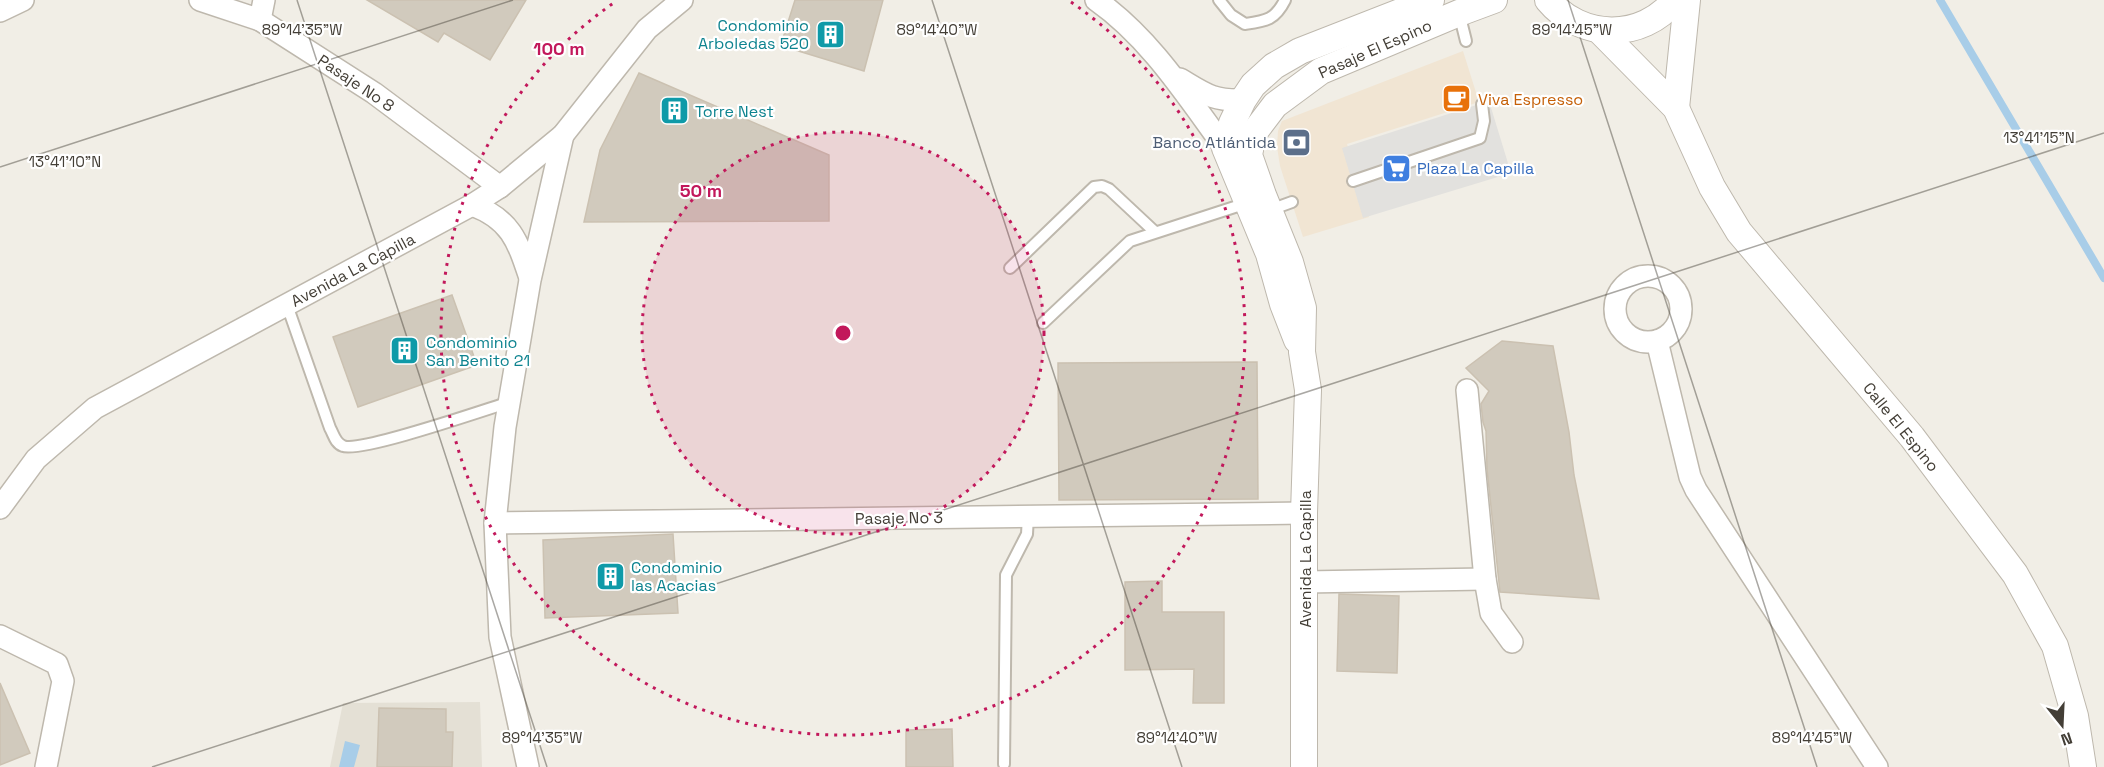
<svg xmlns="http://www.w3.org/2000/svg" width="2104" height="767" font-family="'Space Grotesk',sans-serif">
<rect width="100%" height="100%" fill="#f1eee6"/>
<path fill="#e4e0d5" d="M480,702L482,767H330L343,703Z"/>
<path fill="#f1e5d3" d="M1463,51L1479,102L1347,144L1369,217L1303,237L1280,166L1277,147L1278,131L1282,121Z"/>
<path fill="#e2e1de" d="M1489,101L1511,173L1363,218L1342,148Z"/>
<path fill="#a8cde8" d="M345,741L360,745L354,767H339Z"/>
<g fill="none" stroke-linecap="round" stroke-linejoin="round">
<path stroke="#a8cde8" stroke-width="8" d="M1940,0L2104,278"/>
</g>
<g fill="#d1cabd" stroke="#cbc1b1" stroke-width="1.5">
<path d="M367,0H526L490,60L444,33L438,42Z"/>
<path d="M795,0H883L864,71L795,50L798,42L783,38Z"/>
<path d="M639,73L829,155V221L584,222L600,150Z"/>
<path d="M452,295L477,365L358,407L333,337Z"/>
<path d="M1502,341L1553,346L1569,432L1574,475L1599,599L1500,592L1487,469L1486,431L1483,422L1481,404L1489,391L1466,368Z"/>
<path d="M1257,362L1258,499L1059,500L1058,363Z"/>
<path d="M673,534L678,613L545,618L543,540Z"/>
<path d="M1162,581V612H1224V703H1193L1194,669L1125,670V582Z"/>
<path d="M1339,594L1399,596L1397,673L1337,671Z"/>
<path d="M0,683L30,753L0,765Z"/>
<path d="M379,708L446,709V732H453L452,767H377Z"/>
<path d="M952,729L953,767H906V730Z"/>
</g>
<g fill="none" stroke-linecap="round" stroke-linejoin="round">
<defs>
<g id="service">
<path d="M1219,0L1231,15L1245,24C1266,21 1275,20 1285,0"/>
<path d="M1459,13L1466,41"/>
<path d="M1353,181L1480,138L1484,121L1482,104"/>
<path d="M1270,210L1292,202"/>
<path d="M1010,268L1094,187L1102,186L1109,189L1155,232"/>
<path d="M287,305L330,428C334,435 335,443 343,446C360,453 484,410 510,402"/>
<path d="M1043,323L1130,241L1247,203"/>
<path d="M1004,764L1006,575L1027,534L1028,516"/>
</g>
<g id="minor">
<path d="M200,0L260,20L374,93L500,187"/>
<path d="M1096,0C1150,38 1186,95 1225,148"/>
<path d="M0,11L23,0"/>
<path d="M260,20L264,0"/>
<path d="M1180,79C1205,94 1213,101 1243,100"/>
<path d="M472,205C511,219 518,242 530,278"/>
<circle cx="1648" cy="309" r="33"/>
<path d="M1657,341L1690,477L1696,490L1877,767"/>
<path d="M1467,390L1485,579L1491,613L1512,642"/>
<path d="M0,508L36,459L95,408L472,205L500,187L563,135L647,29L682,0"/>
<path d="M495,523L1304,513"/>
<path d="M1304,582L1485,579"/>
<path d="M0,636L57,664L63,681L46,767"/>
<path d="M528,767L500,637L495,523L505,427L530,280L563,135"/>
</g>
<g id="tertiary">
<path d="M1548,0C1581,40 1642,41 1675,0"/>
<path d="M1599,30L1676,108L1712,187L1739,232L1912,437L2015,574L2055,646L2075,716L2083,767"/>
<path d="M1676,108L1687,0"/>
<path d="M1297,340L1283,304L1269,254L1225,148L1232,123L1243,100L1253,85L1274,66L1300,51L1431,0"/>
<path d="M1304,767V513L1308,390L1302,352L1303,308L1290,262L1263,195L1249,155L1253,134L1275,105L1321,71L1459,13L1494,0"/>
</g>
</defs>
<use href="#service" stroke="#beb8ad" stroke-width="14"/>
<use href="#minor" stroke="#beb8ad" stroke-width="24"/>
<use href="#tertiary" stroke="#beb8ad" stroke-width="28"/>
<use href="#service" stroke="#fff" stroke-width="10"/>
<use href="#minor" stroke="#fff" stroke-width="21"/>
<use href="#tertiary" stroke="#fff" stroke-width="26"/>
</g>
<path fill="none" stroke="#433e36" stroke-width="1.5" stroke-opacity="0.45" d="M297,0L547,767M932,0L1182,767M1568,0L1817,767M0,167L513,0M152,767L2104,133"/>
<circle cx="843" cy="333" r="201" fill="#c2185b" fill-opacity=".12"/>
<g fill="none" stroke="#c2185b" stroke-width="3" stroke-dasharray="3 6">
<circle cx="843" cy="333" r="201"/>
<path d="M1071 2A402 402 0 1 1 615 2"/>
</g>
<defs>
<symbol id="building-square" viewBox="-11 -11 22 22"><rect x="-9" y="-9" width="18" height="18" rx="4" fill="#0f9aa8" stroke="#fff"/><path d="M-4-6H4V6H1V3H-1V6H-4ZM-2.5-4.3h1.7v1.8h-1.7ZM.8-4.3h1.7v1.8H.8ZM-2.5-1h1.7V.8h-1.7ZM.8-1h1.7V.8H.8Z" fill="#fff"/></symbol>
<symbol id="cafe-square" viewBox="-11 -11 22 22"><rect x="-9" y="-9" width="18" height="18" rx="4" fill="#e8710a" stroke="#fff"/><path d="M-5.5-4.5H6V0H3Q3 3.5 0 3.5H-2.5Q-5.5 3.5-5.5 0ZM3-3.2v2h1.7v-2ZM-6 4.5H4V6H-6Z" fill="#fff"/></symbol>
<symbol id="bank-square" viewBox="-11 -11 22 22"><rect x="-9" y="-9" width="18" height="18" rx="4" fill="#5c6f8a" stroke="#fff"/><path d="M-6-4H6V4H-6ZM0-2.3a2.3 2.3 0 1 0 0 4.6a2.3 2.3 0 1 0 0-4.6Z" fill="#fff"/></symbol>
<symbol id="supermarket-square" viewBox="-11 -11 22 22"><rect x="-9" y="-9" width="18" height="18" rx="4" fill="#3f7fe0" stroke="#fff"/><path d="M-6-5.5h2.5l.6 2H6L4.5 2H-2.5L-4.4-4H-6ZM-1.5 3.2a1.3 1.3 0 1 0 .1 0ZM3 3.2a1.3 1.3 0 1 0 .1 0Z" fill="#fff"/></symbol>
</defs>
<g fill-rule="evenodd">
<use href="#building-square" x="814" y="18" width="33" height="33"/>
<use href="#cafe-square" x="1440" y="82" width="33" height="33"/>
<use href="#building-square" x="658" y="94" width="33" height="33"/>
<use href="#bank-square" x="1280" y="126" width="33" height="33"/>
<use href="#supermarket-square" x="1380" y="152" width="33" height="33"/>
<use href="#building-square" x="388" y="334" width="33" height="33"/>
<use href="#building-square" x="594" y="560" width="33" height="33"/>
</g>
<g text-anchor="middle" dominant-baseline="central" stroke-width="4.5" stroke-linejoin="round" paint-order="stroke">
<g font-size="16" fill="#0d838f" stroke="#fff" text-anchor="start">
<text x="809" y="25" text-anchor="end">Condominio<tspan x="809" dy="18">Arboledas 520</tspan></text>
<text x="695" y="111">Torre Nest</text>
<text x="426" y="342">Condominio<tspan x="426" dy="18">San Benito 21</tspan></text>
<text x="631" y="567">Condominio<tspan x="631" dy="18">las Acacias</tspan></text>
</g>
<g font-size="16" fill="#433e36" stroke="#fff">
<text transform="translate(1375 49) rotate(-24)">Pasaje El Espino</text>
<text transform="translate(356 83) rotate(34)">Pasaje No 8</text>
<text transform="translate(353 270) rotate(-28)">Avenida La Capilla</text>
<text transform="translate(1901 427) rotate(51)">Calle El Espino</text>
<text transform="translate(899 518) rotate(-1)">Pasaje No 3</text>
<text transform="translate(1305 559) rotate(-90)">Avenida La Capilla</text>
</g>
<g font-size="16" fill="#c56008" stroke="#fff" text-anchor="start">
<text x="1478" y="99">Viva Espresso</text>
</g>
<g font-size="16" fill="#4e5e75" stroke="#fff" text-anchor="end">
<text x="1276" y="142">Banco Atlántida</text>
</g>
<g font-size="16" fill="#366cbe" stroke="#fff" text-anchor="start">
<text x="1417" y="168">Plaza La Capilla</text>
</g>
</g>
<g font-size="15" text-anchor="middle" fill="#433e36" stroke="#fff" stroke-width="4.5" stroke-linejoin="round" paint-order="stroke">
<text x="302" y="35">89°14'35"W</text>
<text x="937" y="35">89°14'40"W</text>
<text x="1572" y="35">89°14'45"W</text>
<text x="2039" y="143">13°41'15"N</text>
<text x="65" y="167">13°41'10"N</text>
<text x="542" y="743">89°14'35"W</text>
<text x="1177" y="743">89°14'40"W</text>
<text x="1812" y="743">89°14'45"W</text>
</g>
<circle cx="843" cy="333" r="9" fill="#c2185b" stroke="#fff" stroke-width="3"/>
<g font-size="18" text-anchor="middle" font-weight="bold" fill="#c2185b" stroke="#fff" stroke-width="4.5" stroke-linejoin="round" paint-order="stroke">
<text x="559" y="55">100 m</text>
<text x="701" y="197">50 m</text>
</g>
<g transform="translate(2062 725) rotate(162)" stroke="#ffffff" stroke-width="4.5" paint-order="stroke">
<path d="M0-4.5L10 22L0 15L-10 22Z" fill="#433e36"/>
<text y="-9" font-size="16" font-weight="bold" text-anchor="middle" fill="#433e36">N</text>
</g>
</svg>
